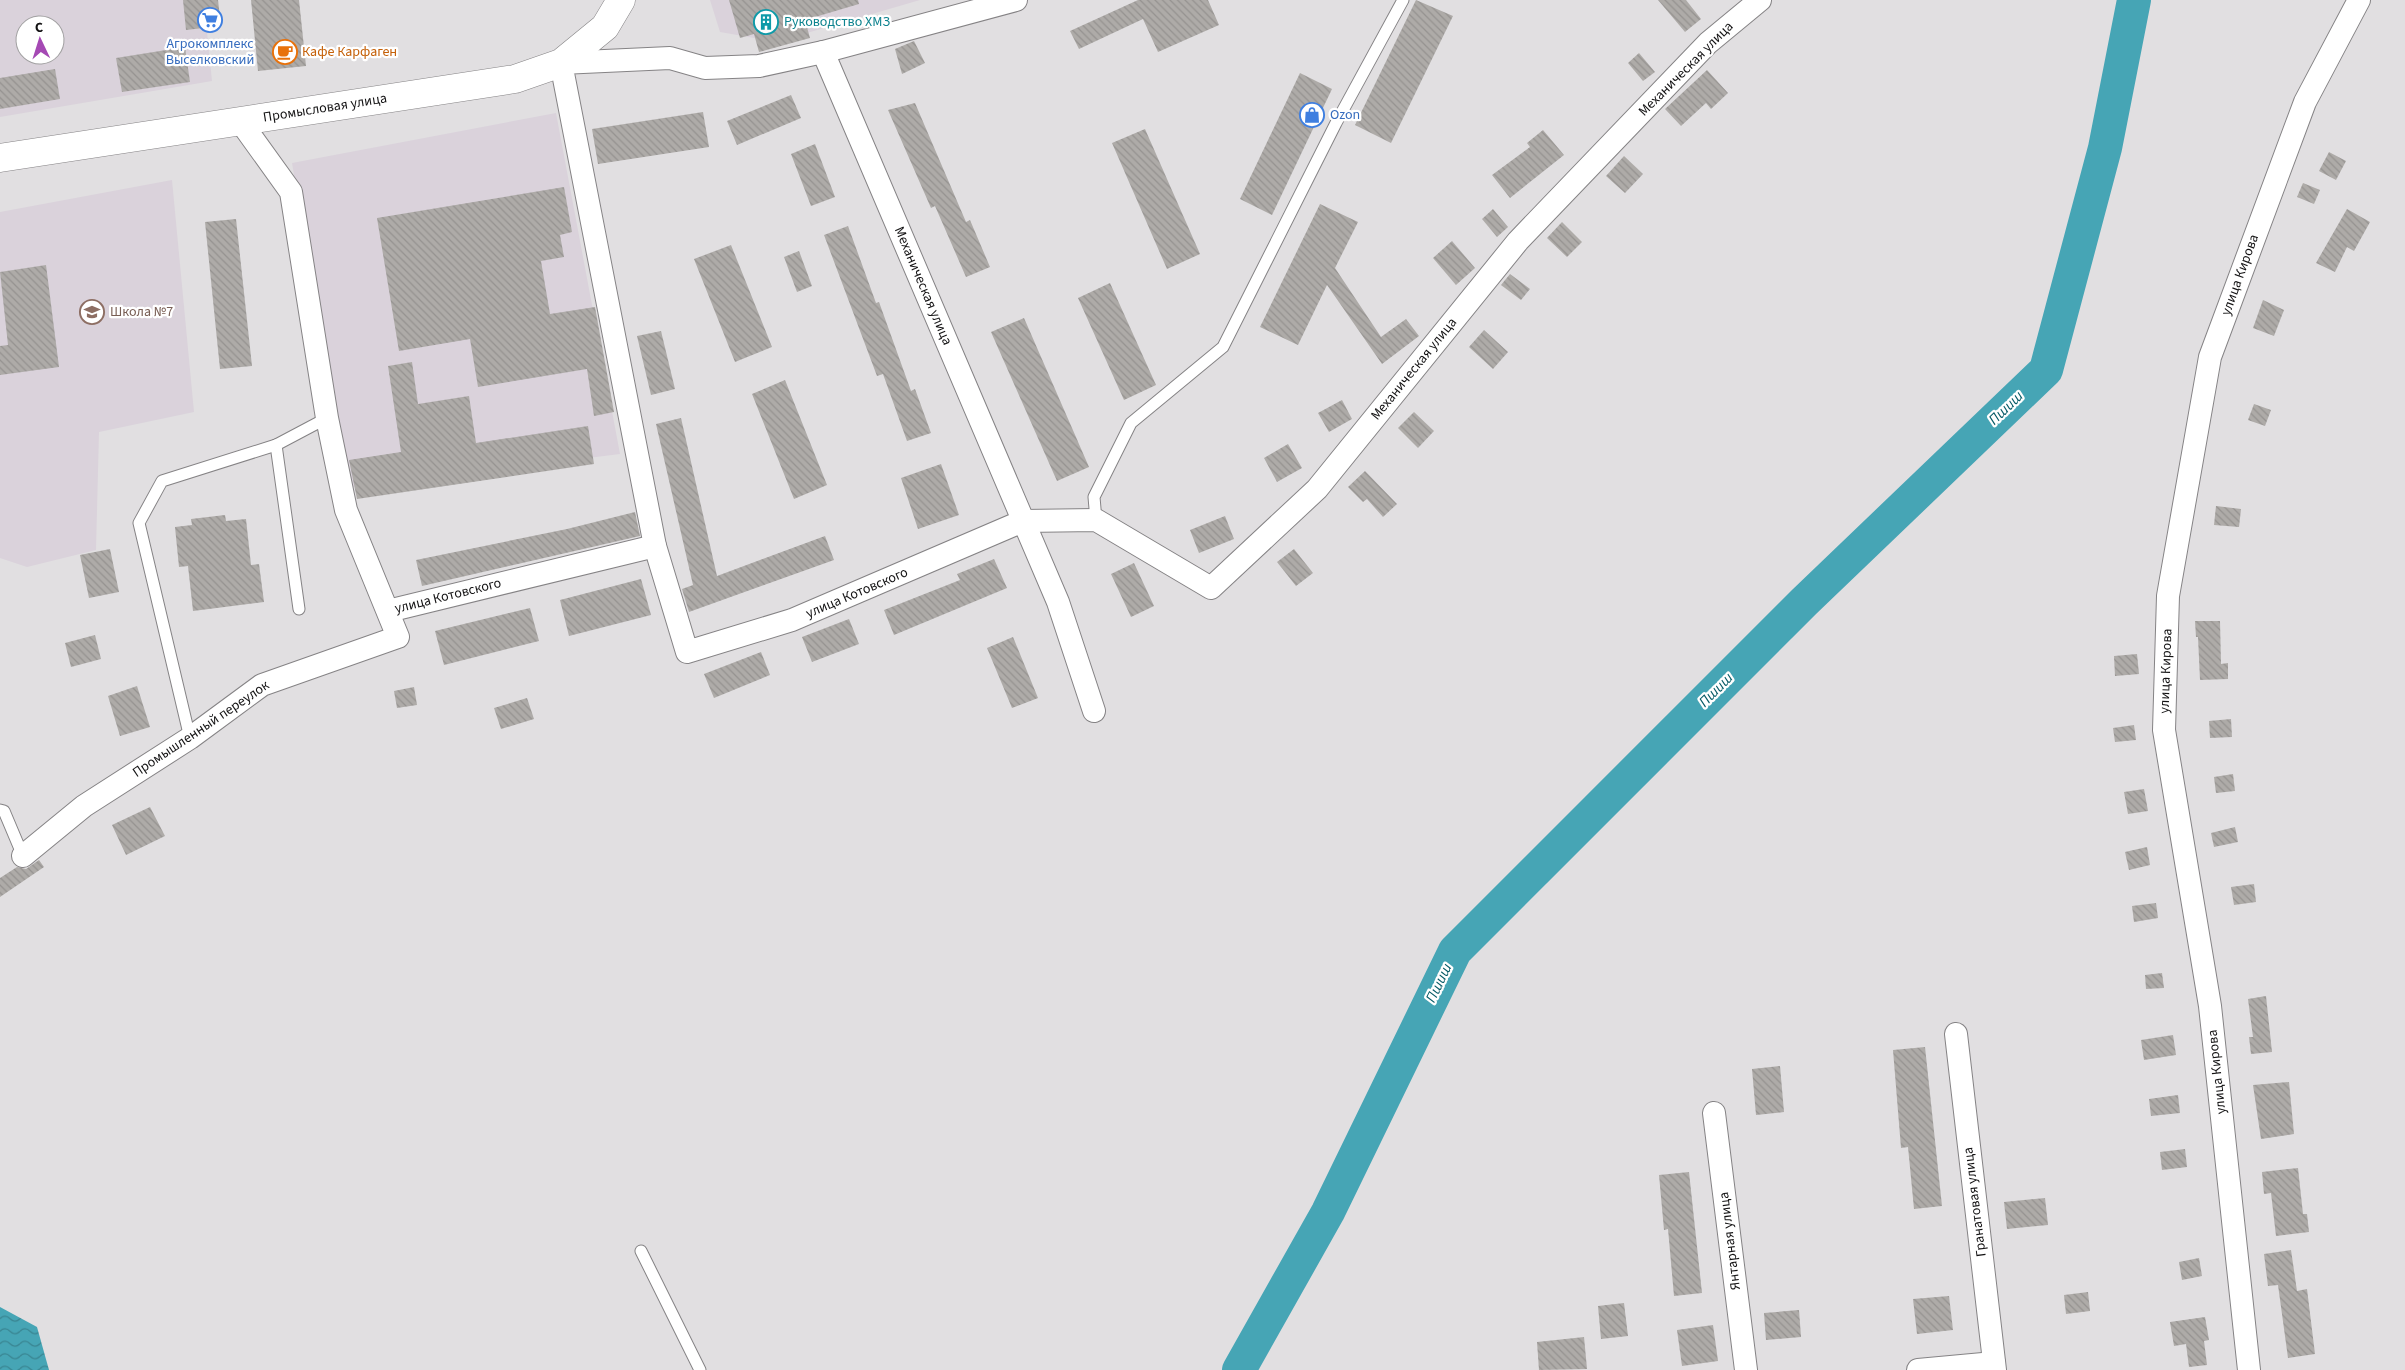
<svg xmlns="http://www.w3.org/2000/svg" width="2405" height="1370" font-family="'Source Sans 3',sans-serif">
<defs>
<pattern id="water-waves" width="16" height="10" patternUnits="userSpaceOnUse" patternTransform="scale(1.25)"><rect width="16" height="10" fill="#46a5b5"/><path d="M0 5q4-4 8 0t8 0" fill="none" stroke="#398592"/></pattern>
<pattern id="building-back-hatch" width="6" height="6" patternUnits="userSpaceOnUse" patternTransform="scale(1.25)"><rect width="6" height="6" fill="#aeaba8"/><path d="M-1 5l2 2M0 0l6 6M5-1l2 2" fill="none" stroke="#959290"/></pattern>
</defs>
<rect width="100%" height="100%" fill="#e1dfe1"/>
<g fill="#dad2db" fill-rule="evenodd">
<path d="M0,0H209L213,31L207,32L212,81L0,117ZM25,25H55V55H25Z"/>
<path d="M710,0H920L776,42L720,32Z"/>
<path d="M556,113L620,454L346,488L292,163Z"/>
<path d="M172,180L194,412L99,432L96,550L27,567L0,558V212Z"/>
</g>
<path fill="url(#water-waves)" d="M0,1307L37,1327L49,1370H0Z"/>
<g fill="none" stroke-linecap="round" stroke-linejoin="round">
<path stroke="#46a5b5" stroke-width="34" d="M1239,1370L1328,1212L1455,951L1804,602L2046,370L2105,148L2134,0"/>
</g>
<g fill="url(#building-back-hatch)">
<path d="M183,0H218L221,26L186,30Z"/>
<path d="M251,0H299L306,66L258,71Z"/>
<path d="M729,0H858L859,4L805,20L810,38L759,52L754,34L740,38Z"/>
<path d="M1138,0H1208L1219,25L1158,52L1143,19L1079,49L1070,31Z"/>
<path d="M1416,0L1453,16L1391,143L1355,125Z"/>
<path d="M1658,0H1686L1701,19L1685,32Z"/>
<path d="M914,41L925,63L902,74L895,49Z"/>
<path d="M185,47L190,82L122,92L116,58Z"/>
<path d="M1639,53L1655,72L1643,81L1628,63Z"/>
<path d="M55,69L60,99L0,109V78Z"/>
<path d="M1707,70L1728,93L1711,109L1706,103L1681,126L1665,109Z"/>
<path d="M1300,73L1332,89L1272,215L1240,199Z"/>
<path d="M791,95L801,118L737,145L727,121Z"/>
<path d="M915,103L966,222L970,220L990,267L966,277L935,206L931,208L888,110Z"/>
<path d="M703,112L709,147L598,164L592,129Z"/>
<path d="M1145,129L1200,254L1167,269L1112,143Z"/>
<path d="M1543,130L1564,155L1510,198L1492,175L1530,147L1527,143Z"/>
<path d="M815,144L835,197L811,206L791,154Z"/>
<path d="M2329,152L2346,161L2336,180L2319,171Z"/>
<path d="M1624,156L1643,174L1625,193L1606,176Z"/>
<path d="M2303,183L2320,190L2314,204L2297,197Z"/>
<path d="M564,187L572,232L560,235L564,257L541,261L550,314L595,307L614,412L594,416L587,369L478,387L470,339L399,351L377,218Z"/>
<path d="M1320,204L1358,222L1335,268L1381,337L1406,319L1419,336L1382,364L1327,285L1298,345L1260,327Z"/>
<path d="M1493,209L1508,227L1497,237L1482,219Z"/>
<path d="M2347,209L2370,222L2354,251L2347,247L2335,272L2316,263Z"/>
<path d="M236,219L252,366L220,369L205,222Z"/>
<path d="M1562,222L1582,242L1567,257L1547,238Z"/>
<path d="M848,226L876,303L879,302L911,391L915,389L931,433L907,441L883,374L877,376L824,235Z"/>
<path d="M1452,241L1475,268L1456,285L1433,258Z"/>
<path d="M731,245L772,347L735,362L694,259Z"/>
<path d="M799,251L812,286L797,292L784,257Z"/>
<path d="M46,265L59,367L0,375V346L8,345L0,272Z"/>
<path d="M1510,274L1530,289L1521,300L1501,285Z"/>
<path d="M1110,283L1156,385L1124,400L1078,298Z"/>
<path d="M2263,300L2284,310L2274,336L2253,328Z"/>
<path d="M1024,318L1089,467L1057,481L991,332Z"/>
<path d="M1484,330L1508,352L1493,369L1469,347Z"/>
<path d="M661,331L675,389L651,395L637,336Z"/>
<path d="M412,362L418,404L469,396L476,443L588,426L594,464L357,499L349,460L401,452L388,366Z"/>
<path d="M785,380L827,485L794,499L752,394Z"/>
<path d="M1342,400L1352,419L1329,432L1318,413Z"/>
<path d="M2254,404L2271,410L2265,426L2248,420Z"/>
<path d="M1414,412L1434,431L1418,448L1398,428Z"/>
<path d="M681,418L717,576L825,536L834,560L689,612L682,589L693,585L656,424Z"/>
<path d="M1288,444L1302,468L1277,482L1264,458Z"/>
<path d="M941,464L959,515L918,529L901,478Z"/>
<path d="M1365,471L1397,504L1383,517L1367,499L1363,502L1348,487Z"/>
<path d="M2216,506L2241,509L2239,527L2214,525Z"/>
<path d="M635,512L640,536L422,586L416,560L567,529Z"/>
<path d="M225,515L226,521L246,519L251,565L259,564L264,602L193,611L188,566L179,567L175,527L192,525L191,519Z"/>
<path d="M1225,516L1234,539L1199,553L1190,530Z"/>
<path d="M110,549L119,592L89,598L80,555Z"/>
<path d="M1294,549L1313,573L1296,586L1277,562Z"/>
<path d="M994,559L1007,588L894,635L884,610L960,580L957,574Z"/>
<path d="M1134,563L1154,606L1131,617L1111,574Z"/>
<path d="M641,579L651,615L569,636L560,600Z"/>
<path d="M530,608L539,641L444,665L435,631Z"/>
<path d="M849,619L859,644L812,662L802,637Z"/>
<path d="M2195,621H2220L2221,664L2228,663V679L2200,680L2198,637H2196Z"/>
<path d="M95,635L101,659L71,667L65,643Z"/>
<path d="M1013,637L1038,698L1012,708L987,648Z"/>
<path d="M761,652L770,675L714,698L704,674Z"/>
<path d="M2137,654L2139,674L2115,676L2114,656Z"/>
<path d="M137,686L150,727L120,736L108,696Z"/>
<path d="M414,687L417,705L397,708L394,691Z"/>
<path d="M527,698L534,719L501,729L494,708Z"/>
<path d="M2231,719L2232,737L2210,738L2209,721Z"/>
<path d="M2134,725L2136,740L2115,742L2113,728Z"/>
<path d="M2233,774L2235,791L2216,793L2214,777Z"/>
<path d="M2144,789L2148,811L2128,814L2124,792Z"/>
<path d="M150,807L165,836L126,855L112,825Z"/>
<path d="M2235,827L2238,842L2214,847L2211,833Z"/>
<path d="M2147,847L2150,865L2129,870L2125,852Z"/>
<path d="M39,860L44,867L0,897V878L17,867L26,869Z"/>
<path d="M2254,884L2256,902L2234,905L2231,887Z"/>
<path d="M2156,903L2158,918L2134,922L2132,906Z"/>
<path d="M2162,973L2164,988L2146,989L2145,975Z"/>
<path d="M2266,996L2272,1052L2251,1054L2249,1037H2253L2248,999Z"/>
<path d="M2173,1035L2176,1055L2144,1060L2141,1040Z"/>
<path d="M1925,1047L1942,1206L1914,1209L1908,1147L1901,1148L1893,1050Z"/>
<path d="M1780,1066L1784,1112L1756,1115L1752,1069Z"/>
<path d="M2289,1082L2294,1134L2261,1139L2253,1085Z"/>
<path d="M2178,1095L2180,1113L2151,1116L2149,1099Z"/>
<path d="M2185,1149L2187,1167L2162,1170L2160,1152Z"/>
<path d="M2298,1168L2303,1214H2307L2309,1232L2276,1236L2271,1193L2264,1194L2262,1172Z"/>
<path d="M1689,1172L1702,1293L1674,1296L1668,1229L1664,1230L1659,1175Z"/>
<path d="M2045,1198L2048,1225L2007,1229L2004,1202Z"/>
<path d="M2291,1250L2297,1291L2307,1289L2315,1354L2288,1358L2278,1285L2268,1286L2264,1254Z"/>
<path d="M2199,1258L2202,1276L2182,1280L2179,1262Z"/>
<path d="M2088,1292L2090,1311L2066,1314L2064,1295Z"/>
<path d="M1949,1296L1953,1330L1917,1334L1913,1299Z"/>
<path d="M1624,1303L1628,1336L1601,1339L1598,1306Z"/>
<path d="M1799,1310L1801,1337L1766,1340L1764,1313Z"/>
<path d="M2205,1317L2209,1340L2204,1341L2207,1365L2189,1367L2186,1344L2174,1346L2170,1322Z"/>
<path d="M1713,1325L1718,1361L1682,1366L1677,1330Z"/>
<path d="M1584,1337L1587,1369L1539,1370L1537,1342Z"/>
</g>
<g fill="none" stroke-linecap="round" stroke-linejoin="round">
<defs>
<g id="service">
<path d="M276,445L299,609"/>
<path d="M1096,520L1094,497L1131,423L1223,347L1336,123L1403,0"/>
<path d="M190,738L139,523L162,481L276,445L327,418"/>
<path d="M0,810L4,811L23,856"/>
<path d="M641,1251L700,1370"/>
</g>
<g id="minor">
<path d="M1016,0L823,52L759,66L705,68L670,58L561,63L655,546L687,652L792,620L1023,521L1096,520L1211,588L1317,489L1518,241L1708,43L1760,0"/>
<path d="M823,52L1058,602L1094,711"/>
<path d="M388,611L655,546"/>
<path d="M23,856L84,806L190,738L262,685L398,637L346,510L327,418L291,192L240,121"/>
<path d="M1956,1034L1995,1370"/>
<path d="M1714,1113L1746,1370"/>
<path d="M1918,1370L1994,1363"/>
<path d="M2249,1370L2210,1006L2164,730L2168,596L2210,357L2305,102L2359,0"/>
</g>
<path id="secondary" d="M0,158L515,79L561,63L605,27L621,0"/>
</defs>
<use href="#service" stroke="#858385" stroke-width="13"/>
<use href="#minor" stroke="#858385" stroke-width="24"/>
<use href="#secondary" stroke="#858385" stroke-width="29"/>
<use href="#service" stroke="#fff" stroke-width="11"/>
<use href="#minor" stroke="#fff" stroke-width="22"/>
<use href="#secondary" stroke="#fff" stroke-width="28"/>
</g>
<defs>
<symbol id="supermarket-ring" viewBox="-11 -11 22 22"><circle r="9.5" fill="#fff" stroke="#3f7fe0" stroke-width="1.5"/><path d="M-6-5.5h2.5l.6 2H6L4.5 2H-2.5L-4.4-4H-6ZM-1.5 3.2a1.3 1.3 0 1 0 .1 0ZM3 3.2a1.3 1.3 0 1 0 .1 0Z" fill="#3f7fe0"/></symbol>
<symbol id="building-ring" viewBox="-11 -11 22 22"><circle r="9.5" fill="#fff" stroke="#0f9aa8" stroke-width="1.5"/><path d="M-4-6H4V6H1V3H-1V6H-4ZM-2.5-4.3h1.7v1.8h-1.7ZM.8-4.3h1.7v1.8H.8ZM-2.5-1h1.7V.8h-1.7ZM.8-1h1.7V.8H.8Z" fill="#0f9aa8"/></symbol>
<symbol id="cafe-ring" viewBox="-11 -11 22 22"><circle r="9.5" fill="#fff" stroke="#e8710a" stroke-width="1.5"/><path d="M-5.5-4.5H6V0H3Q3 3.5 0 3.5H-2.5Q-5.5 3.5-5.5 0ZM3-3.2v2h1.7v-2ZM-6 4.5H4V6H-6Z" fill="#e8710a"/></symbol>
<symbol id="shop-ring" viewBox="-11 -11 22 22"><circle r="9.5" fill="#fff" stroke="#3f7fe0" stroke-width="1.5"/><path d="M-5-2.5h2.3a2.7 3.5 0 0 1 5.4 0H5L5.5 6h-11ZM-1.5-2.5h3a1.5 2.3 0 0 0-3 0Z" fill="#3f7fe0"/></symbol>
<symbol id="school-ring" viewBox="-11 -11 22 22"><circle r="9.5" fill="#fff" stroke="#8d6e63" stroke-width="1.5"/><path d="M0-5L7-2L0 1L-7-2ZM-4 1L0 2.5L4 1V4Q0 6-4 4Z" fill="#8d6e63"/></symbol>
</defs>
<g fill-rule="evenodd">
<use href="#supermarket-ring" x="196" y="6" width="28" height="28"/>
<use href="#building-ring" x="752" y="8" width="28" height="28"/>
<use href="#cafe-ring" x="271" y="38" width="28" height="28"/>
<use href="#shop-ring" x="1298" y="101" width="28" height="28"/>
<use href="#school-ring" x="78" y="298" width="28" height="28"/>
</g>
<g text-anchor="middle" dominant-baseline="central" stroke-width="4.5" stroke-linejoin="round" paint-order="stroke">
<g font-size="14" fill="#0d838f" stroke="#fff" text-anchor="start">
<text x="784" y="22">Руководство ХМЗ</text>
</g>
<g font-size="14" fill="#366cbe" stroke="#fff">
<text x="210" y="44">Агрокомплекс<tspan x="210" dy="16">Выселковский</tspan></text>
<text x="1330" y="115" text-anchor="start">Ozon</text>
</g>
<g font-size="14" fill="#c56008" stroke="#fff" text-anchor="start">
<text x="302" y="52">Кафе Карфаген</text>
</g>
<g font-size="14" fill="#131213" stroke="#fff">
<text transform="translate(1686 69) rotate(-45)">Механическая улица</text>
<text transform="translate(325 108) rotate(-9)">Промысловая улица</text>
<text transform="translate(2240 275) rotate(-70)">улица Кирова</text>
<text transform="translate(923 286) rotate(67)">Механическая улица</text>
<text transform="translate(1414 369) rotate(-51)">Механическая улица</text>
<text transform="translate(857 593) rotate(-23)">улица Котовского</text>
<text transform="translate(448 596) rotate(-14)">улица Котовского</text>
<text transform="translate(2166 671) rotate(-88)">улица Кирова</text>
<text transform="translate(201 729) rotate(-34)">Промышленный переулок</text>
<text transform="translate(2217 1072) rotate(-96)">улица Кирова</text>
<text transform="translate(1975 1202) rotate(-97)">Гранатовая улица</text>
<text transform="translate(1730 1241) rotate(-97)">Янтарная улица</text>
</g>
<g font-size="14" fill="#785e54" stroke="#fff" text-anchor="start">
<text x="110" y="312">Школа №7</text>
</g>
<g font-size="15" font-style="italic" fill="#055a66" stroke="#fff">
<text transform="translate(2006 408) rotate(-44)">Пшиш</text>
<text transform="translate(1716 690) rotate(-45)">Пшиш</text>
<text transform="translate(1439 983) rotate(-64)">Пшиш</text>
</g>
</g>
<g transform="translate(40 40) rotate(356)"><circle r="24" fill="#ffffff" stroke="#a1a0a1"/>
<path d="M0-4L9 19L0 12L-9 19Z" fill="#a549b4"/>
<text y="-8" font-size="14" font-weight="bold" text-anchor="middle" fill="#131213">С</text>
</g>
</svg>
